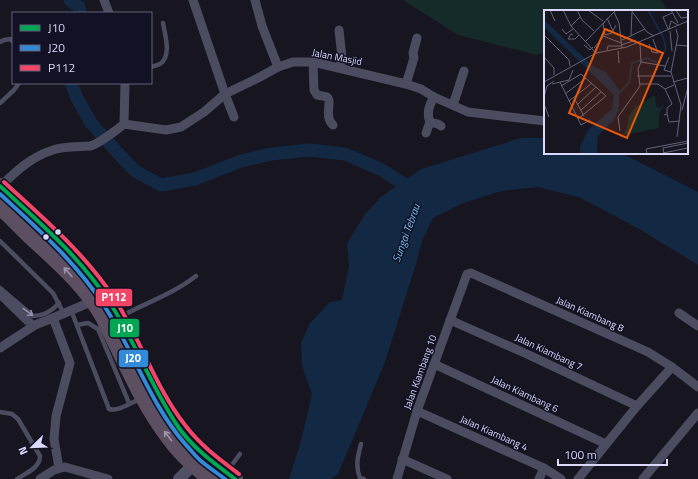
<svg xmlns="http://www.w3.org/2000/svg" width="698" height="479" font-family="'Titillium Web',sans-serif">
<rect width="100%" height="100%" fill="#161520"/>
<path fill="#152b2a" d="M403,0H661L668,11H545V52L537,55L458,35Z"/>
<path fill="#132943" d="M521,138H545V153H621L698,192V265L639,229L581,198L538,187L501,191L463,203L433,218L422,241L416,264L385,362L338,474L331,479H289L301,441L312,394L302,366L301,343L310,323L330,302L342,300L349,266L347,243L366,213L382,196L421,169Z"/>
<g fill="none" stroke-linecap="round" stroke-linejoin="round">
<g stroke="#132943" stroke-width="13">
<path d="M70,0L79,7L80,13"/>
<path d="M71,83L77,98L91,123L117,152L135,171L161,185L195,179L241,161L271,154L309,150L345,154L380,169L415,191"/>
</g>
<g stroke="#4c4c60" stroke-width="4.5">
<path d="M0,42L4,40L11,39L13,42"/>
<path d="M151,67C154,66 158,65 160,64C172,56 165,35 163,23"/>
<path d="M0,103L14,90L19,83"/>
<path d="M0,241L53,293L64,314"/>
<path d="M0,288L33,316C44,316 52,311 59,303"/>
<path d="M71,310L109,409C119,412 131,402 141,399"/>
<path d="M120,317C145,303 173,294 196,276"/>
<path d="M77,325L88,323L98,329L129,403"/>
<path d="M0,412L12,414L18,419L40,456C40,468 26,473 17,479"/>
<path d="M361,444C358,456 355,466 360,478L364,479"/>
<path d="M228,470L240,454"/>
</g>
<g stroke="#4c4c60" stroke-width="9">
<path d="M104,0L109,13"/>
<path d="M193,0L225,94L234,117"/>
<path d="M255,0L262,26L278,67"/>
<path d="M339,30L342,57L340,67"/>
<path d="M313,62L314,90L317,95C320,96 325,96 327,97C333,102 323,115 333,125"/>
<path d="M406,84L414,58L413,53L417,38"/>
<path d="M434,97C429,105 426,113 430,122L438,124L441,126"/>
<path d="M453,105L464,71"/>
<path d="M124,124L125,83"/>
<path d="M426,133L430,122"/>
<path d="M0,187C16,171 31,157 53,150C65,146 78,147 90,146C97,145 118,129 124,124L166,130L181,127L204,112L225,94L258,78L278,67L293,62H313L406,84L421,89L434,97L468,112L545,121"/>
<path d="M0,294L33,326"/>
<path d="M679,313L698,326"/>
<path d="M53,318L70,363L56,416L54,439L59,468"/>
<path d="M450,320L529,355L637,406"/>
<path d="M0,348L35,325L53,318L93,301"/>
<path d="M434,364L606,444"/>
<path d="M417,411L544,468L561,479"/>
<path d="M402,459L447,479"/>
<path d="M40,479L54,470L65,467L108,479"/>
<path d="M397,479L417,411L467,274L471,273L648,352L672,367L698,387"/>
<path d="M539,479L544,468"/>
<path d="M578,479L637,406L672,367"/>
<path d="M643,479L698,413"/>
</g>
<path stroke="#4f5066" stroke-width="12" d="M179,479L193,465"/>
<g stroke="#5d4f62" stroke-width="16">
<path d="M0,186L62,243L84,267L110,303L119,318L160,398L180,429L204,456L235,479"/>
<path d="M0,207C12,218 23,230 35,241C61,265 86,287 103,317C123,357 142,403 169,438C180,454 195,467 210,479"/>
</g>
<defs>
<path id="bus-1" d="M0,186C40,223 80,257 110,303C136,343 152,389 179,428C194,449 215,464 235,479"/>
<path id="bus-2" d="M0,194C38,229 77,263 105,307C134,352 150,404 186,445C191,450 195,456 201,461C208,467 217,473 225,479"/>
<path id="bus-3" d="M4,182C44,219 86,254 116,301C141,341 156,388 185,425C200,445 219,459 239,474"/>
</defs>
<use href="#bus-1" stroke="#131124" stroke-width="7"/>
<use href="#bus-2" stroke="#131124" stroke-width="7"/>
<use href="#bus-3" stroke="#131124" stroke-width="7"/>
<use href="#bus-1" stroke="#00a651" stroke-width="4"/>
<use href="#bus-2" stroke="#338bd7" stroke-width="4"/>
<use href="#bus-3" stroke="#f34667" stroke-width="4"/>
</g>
<defs><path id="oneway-shaft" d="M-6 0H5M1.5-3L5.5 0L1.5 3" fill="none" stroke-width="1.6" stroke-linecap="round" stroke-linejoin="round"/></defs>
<g stroke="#9c94ae">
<use href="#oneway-shaft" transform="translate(68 272) rotate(-132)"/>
<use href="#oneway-shaft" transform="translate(168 436) rotate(-127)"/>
</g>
<use stroke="#9392ae" href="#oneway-shaft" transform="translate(28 312) rotate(36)"/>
<g fill="#dad9fb" stroke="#131124" stroke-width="1.5">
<circle cx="58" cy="232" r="3.5"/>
<circle cx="46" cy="237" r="3.5"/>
</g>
<g text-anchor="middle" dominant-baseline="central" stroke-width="3" stroke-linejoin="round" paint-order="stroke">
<g font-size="10" fill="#dad9fb" stroke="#131124">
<text transform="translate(337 57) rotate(11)">Jalan Masjid</text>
<text transform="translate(590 314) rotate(24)">Jalan Kiambang 8</text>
<text transform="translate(549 352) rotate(25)">Jalan Kiambang 7</text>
<text transform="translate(420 372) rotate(-70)">Jalan Kiambang 10</text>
<text transform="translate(525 394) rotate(25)">Jalan Kiambang 6</text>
<text transform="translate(494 433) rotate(24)">Jalan Kiambang 4</text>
</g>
<g font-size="11" font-style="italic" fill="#71bff1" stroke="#131124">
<text transform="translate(406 233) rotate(-70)">Sungai Tebrau</text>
</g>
</g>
<g transform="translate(544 10)">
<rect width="144" height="144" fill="#161520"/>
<path d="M111,85L112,96L116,98L120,94L115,104V118L79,125L82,120L85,106L91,97Z" fill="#152b2a"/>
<path d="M0,10L50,57L62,62L75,80V99L70,110L54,126L53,144H36V137L44,120L68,99L70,85L0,17Z" fill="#132943"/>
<path fill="none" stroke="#132943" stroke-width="2" d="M74,84L85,73L88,53L103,48L114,53L122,38L119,27L104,0"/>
<path fill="none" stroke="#646378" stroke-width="1" d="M6,0L11,11M19,0L27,16L52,43M33,0L38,10L50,21M44,0L59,11M87,0L103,22L110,26M127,0L134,13M132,0L137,8L144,7M70,2L75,13L78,38M63,8L69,21M61,12L59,14L61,25L68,23L72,15M27,16L36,7M18,19L22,24L29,19M124,19L119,7L128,3M125,19L127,11L134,15M132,19L134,26L127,62L137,95L133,127M126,21L128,41M0,25L25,50L26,56M29,25L27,24L24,29H31L35,25M87,25L88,2M59,26L77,33M78,30L101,19M42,31L72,0M105,34L108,42L114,43L109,29M40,35L46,40L49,37M77,35L92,30M132,35L144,36M50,38L59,27V23M63,40L64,36H77M74,41L75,53M0,47L10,58V65M125,47L120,60L127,62M97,52L121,56M93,66H127M0,72L52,43L83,37L144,11M16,72L37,115L46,110M129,72L144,68M8,74L25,70L29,60M96,74H114L121,79L130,75M17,76L37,64L62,86L34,109M21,84L42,68M0,87L3,76L10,71M30,88L40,106M25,91L48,73M0,94L5,107M34,94L52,77M37,100L57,82M138,100L144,77M123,104L125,112L136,111M120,105L123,104V98L128,94L121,79M76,121L74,107L96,76L94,59L97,52L96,34M119,143L144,138M103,144L102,139L144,131M120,144L119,138L144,133"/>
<path fill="#e8590c" fill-opacity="0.15" stroke="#e8590c" stroke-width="2" d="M61,19L119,43L83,128L25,103Z"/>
<rect width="144" height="144" fill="none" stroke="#dad9fb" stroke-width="2"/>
</g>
<g stroke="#131124" stroke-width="1.5">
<rect x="95" y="288" width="38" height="19" rx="4" fill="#f34667"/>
<rect x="109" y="318" width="31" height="20" rx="4" fill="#00a651"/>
<rect x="118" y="349" width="31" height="19" rx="4" fill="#338bd7"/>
</g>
<g font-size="11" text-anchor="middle" font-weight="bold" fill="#fff">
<text x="114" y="301">P112</text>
<text x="125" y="332">J10</text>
<text x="133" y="362">J20</text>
</g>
<rect x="12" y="12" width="140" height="72" fill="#131124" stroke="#63617a"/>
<rect x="20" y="25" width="20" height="6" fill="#00a651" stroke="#63617a"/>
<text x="48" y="32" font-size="12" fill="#dad9fb">J10</text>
<rect x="20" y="45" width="20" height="6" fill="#338bd7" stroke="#63617a"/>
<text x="48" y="52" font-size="12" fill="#dad9fb">J20</text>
<rect x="20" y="65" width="20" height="6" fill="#f34667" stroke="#63617a"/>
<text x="48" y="72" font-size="12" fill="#dad9fb">P112</text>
<g transform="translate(32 447) rotate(247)" stroke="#131124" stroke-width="3" paint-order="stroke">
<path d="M0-3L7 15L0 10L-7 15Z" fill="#dad9fb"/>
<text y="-6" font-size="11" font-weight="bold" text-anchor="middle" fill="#dad9fb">N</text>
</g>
<path d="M558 459v6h109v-6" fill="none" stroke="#dad9fb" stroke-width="2"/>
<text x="564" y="459" font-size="12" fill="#dad9fb" stroke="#131124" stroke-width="3" paint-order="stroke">100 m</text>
</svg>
